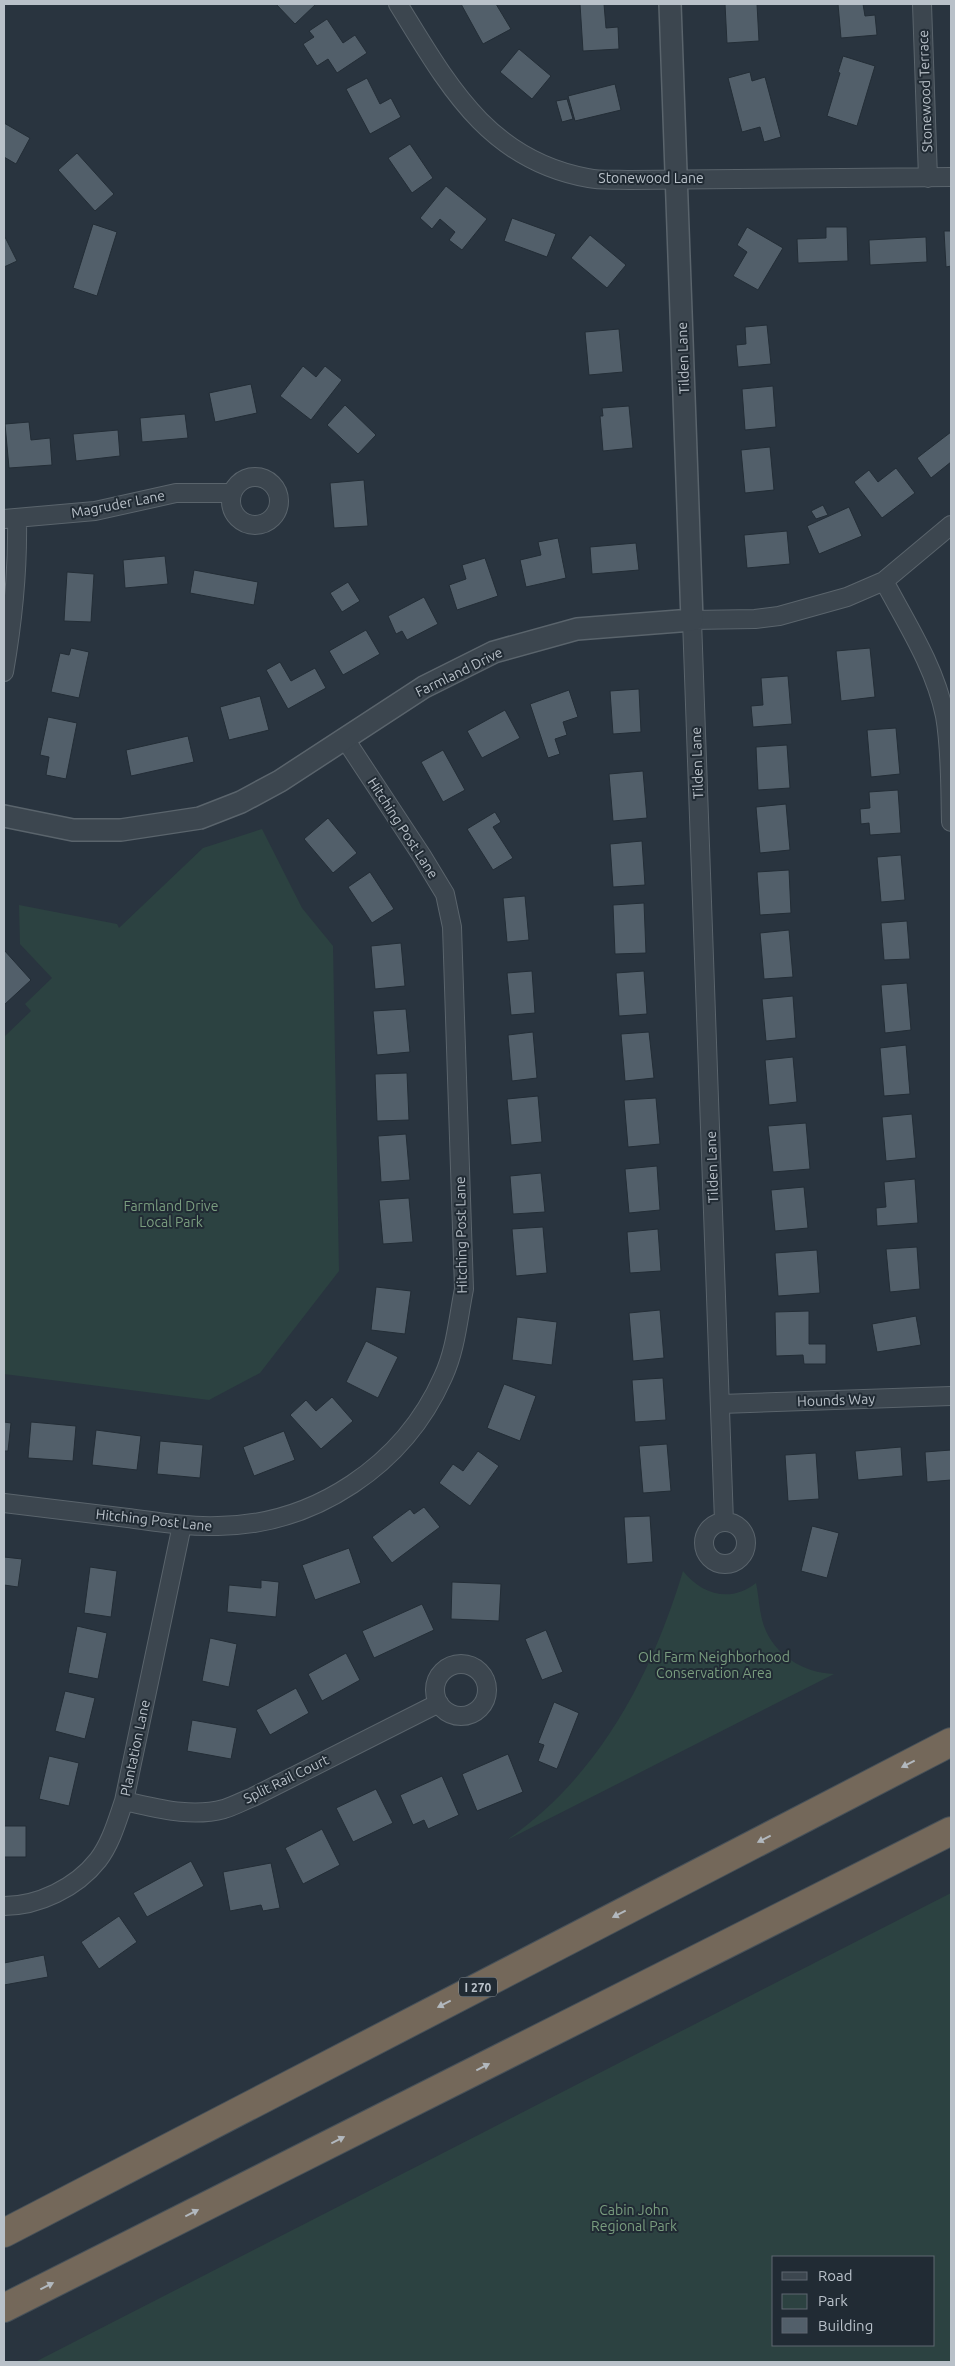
<svg xmlns="http://www.w3.org/2000/svg" width="955" height="2366" viewBox="0 0 955 2366" font-family="Ubuntu,sans-serif">
<style>
.green{fill:#2c4241;fill-rule:evenodd}
.building{fill:#525f6a;stroke:#232d36}
.lines{fill:none;stroke-linecap:round;stroke-linejoin:round}
.minor-casing{stroke:#5a646c;stroke-width:20}
.tertiary-casing{stroke:#5a646c;stroke-width:24}
.motorway-casing{stroke:#475159;stroke-width:30}
.minor{stroke:#3c464f;stroke-width:18}
.tertiary{stroke:#3c464f;stroke-width:21}
.motorway{stroke:#74685a;stroke-width:28}
.oneway{fill:#b2b8be}
.labels{text-anchor:middle;dominant-baseline:central;stroke-width:4;stroke-linejoin:round;paint-order:stroke}
.shield{fill:#212b34;stroke:#8b949c;stroke-width:1}
.shield-label{font-size:12px;font-weight:bold;fill:#b9c1c9}
.street-label{font-size:14px;fill:#b9c1c9;stroke:#212b34}
.park-label{font-size:14px;fill:#7a9d7f;stroke:#212b34}
</style>
<rect width="100%" height="100%" fill="#29343f"/>
<path class="green" d="M262,829L302,908L333,946L339,1271L260,1373L209,1400L4,1374V1037L31,1011L25,1004L52,978L20,944L19,905L117,924L119,928L203,848Z
M683,1571C702,1595 731,1603 756,1583C759,1597 759,1612 764,1626C774,1655 804,1673 834,1674L507,1840C599,1776 651,1677 683,1571Z
M951,1893V2362H35ZM934,2257V2345H774V2257Z"/>
<path class="building" d="M276,4H316L295,24Z
M461,4H496L511,29L483,44Z
M580,4H604L606,28L618,27L619,49L583,51Z
M725,4H757L759,41L727,43Z
M838,4H863L865,16L875,15L877,35L841,38Z
M327,19L343,43L355,35L367,53L337,73L328,59L317,66L303,44L314,37L309,31Z
M519,49L551,76L532,99L500,72Z
M843,56L875,66L857,126L827,116L840,73L838,72Z
M750,72L752,81L765,77L781,137L764,142L760,127L742,132L728,78Z
M367,78L380,104L391,98L401,117L370,134L346,89Z
M615,84L621,110L575,121L568,96Z
M567,99L573,119L562,122L556,101Z
M4,123L30,138L16,164L4,157Z
M410,144L433,178L412,193L388,158Z
M77,153L114,194L95,211L58,170Z
M446,186L487,219L462,250L449,240L455,232L440,219L432,229L420,218Z
M512,218L556,234L547,257L504,241Z
M93,224L117,232L97,296L73,288Z
M747,227L783,248L758,290L733,276L747,252L737,245Z
M826,227H847L848,261L798,263L797,239L826,238Z
M944,231H951V266L946,267Z
M590,235L626,265L607,288L571,258Z
M5,237L17,261L4,267V238Z
M926,237L927,262L870,265L869,240Z
M767,325L771,364L738,367L736,345L746,344L745,327Z
M619,329L623,372L589,375L585,332Z
M303,366L316,377L325,366L342,380L311,420L280,396Z
M251,384L257,413L215,422L209,393Z
M773,386L776,427L745,430L742,389Z
M345,405L376,435L358,454L327,425Z
M629,406L633,448L603,451L600,416H603L602,408Z
M185,414L188,438L142,442L140,418Z
M29,422L31,440L50,438L52,465L9,468L5,424Z
M118,430L120,456L76,461L73,434Z
M951,432V462L931,478L917,458Z
M770,447L774,490L745,493L741,450Z
M896,468L915,493L882,518L854,482L869,470L878,482Z
M364,480L368,526L334,528L330,483Z
M823,505L828,515L816,519L811,511Z
M849,507L862,536L819,554L807,526Z
M787,531L790,564L747,568L744,535Z
M558,538L566,578L526,587L520,560L541,555L538,542Z
M636,543L639,570L592,574L590,547Z
M165,556L168,584L125,588L123,560Z
M485,558L498,596L457,610L449,585L466,579L462,565Z
M194,570L258,582L254,605L190,593Z
M67,572L94,574L91,622L64,621Z
M348,582L360,601L342,612L330,593Z
M424,597L438,624L407,640L402,631L396,634L388,616Z
M366,630L380,654L343,675L329,651Z
M71,648L89,652L79,698L51,692L60,653L69,655Z
M870,648L875,697L841,701L836,651Z
M280,662L291,681L315,668L326,688L288,709L266,670Z
M788,676L792,724L753,727L751,706L763,705L761,678Z
M639,689L641,732L613,734L610,691Z
M569,690L578,717L563,722L567,735L555,739L560,754L548,758L530,704Z
M260,696L269,730L229,740L220,707Z
M505,710L520,738L482,758L467,731Z
M48,717L77,723L66,779L46,775L49,757L40,755Z
M896,728L900,774L871,777L867,730Z
M188,736L194,762L131,776L126,750Z
M787,745L790,788L758,790L756,747Z
M443,750L465,790L443,802L421,762Z
M643,771L647,818L613,821L609,774Z
M898,790L901,833L870,835L869,823L861,824L860,809L870,808L869,792Z
M786,804L790,850L760,853L756,807Z
M495,812L501,822L493,827L513,858L493,870L467,829Z
M328,818L357,853L333,873L304,839Z
M642,841L645,885L613,887L610,844Z
M901,855L905,900L881,902L877,857Z
M789,870L791,913L760,915L757,872Z
M370,872L394,909L372,923L348,887Z
M525,896L529,940L507,942L503,898Z
M644,903L646,953L615,954L613,905Z
M907,921L910,959L884,960L881,923Z
M789,930L793,977L764,979L760,933Z
M401,943L405,986L375,989L371,946Z
M4,950L31,980L4,1005Z
M532,971L535,1013L511,1015L507,973Z
M644,971L647,1014L619,1016L616,973Z
M907,983L911,1030L885,1033L881,985Z
M793,996L796,1038L766,1041L762,999Z
M406,1009L410,1052L377,1055L373,1011Z
M533,1032L537,1078L512,1081L508,1035Z
M649,1032L654,1078L625,1081L621,1034Z
M906,1045L910,1094L884,1096L880,1048Z
M793,1057L797,1102L769,1105L765,1060Z
M407,1073L409,1120L377,1121L375,1074Z
M538,1096L542,1142L511,1145L507,1099Z
M656,1098L660,1144L628,1147L624,1100Z
M912,1114L916,1158L886,1161L882,1117Z
M806,1123L810,1169L773,1172L768,1126Z
M406,1134L410,1180L381,1182L378,1136Z
M657,1166L660,1210L629,1213L625,1169Z
M541,1173L545,1212L513,1214L510,1176Z
M915,1179L918,1223L877,1226L876,1208L886,1207L884,1182Z
M804,1187L808,1228L775,1231L771,1190Z
M409,1198L413,1242L383,1244L379,1200Z
M543,1227L547,1273L516,1276L512,1229Z
M658,1229L661,1271L630,1273L627,1232Z
M917,1247L920,1289L890,1292L886,1249Z
M817,1250L820,1293L778,1296L775,1253Z
M376,1287L411,1291L405,1334L371,1330Z
M660,1310L664,1358L633,1361L629,1313Z
M809,1311V1344H826V1364H804L803,1355L776,1356L775,1312Z
M916,1316L921,1345L877,1352L872,1324Z
M517,1317L557,1322L552,1365L512,1360Z
M366,1341L398,1357L378,1398L346,1382Z
M663,1378L666,1420L635,1422L632,1380Z
M504,1384L536,1396L520,1441L487,1428Z
M332,1397L353,1421L321,1449L290,1415L306,1400L316,1411Z
M4,1422L11,1423L8,1451H4Z
M31,1422L76,1426L73,1461L28,1458Z
M96,1430L141,1436L137,1470L92,1465Z
M284,1431L295,1460L254,1476L243,1447Z
M160,1441L203,1445L200,1478L157,1474Z
M667,1444L671,1491L643,1493L639,1446Z
M901,1447L903,1476L858,1480L855,1451Z
M951,1450V1480L927,1482L925,1452Z
M478,1451L499,1466L470,1506L439,1483L453,1464L463,1471Z
M816,1453L819,1499L788,1501L785,1455Z
M424,1507L440,1527L392,1563L372,1537L410,1509L414,1514Z
M650,1516L653,1562L627,1564L624,1517Z
M812,1526L839,1533L827,1578L801,1571Z
M349,1548L361,1583L315,1600L302,1565Z
M4,1557L22,1559L18,1587L4,1585Z
M90,1567L117,1571L111,1617L84,1613Z
M261,1580L279,1582L276,1617L227,1612L229,1585L261,1588Z
M452,1582L501,1584L499,1621L451,1619Z
M422,1604L434,1630L374,1658L362,1631Z
M77,1626L107,1633L98,1679L68,1673Z
M546,1630L563,1672L542,1680L525,1639Z
M210,1638L237,1644L229,1687L202,1681Z
M346,1653L360,1680L322,1701L308,1674Z
M296,1688L309,1713L270,1735L256,1710Z
M65,1691L95,1698L85,1739L55,1731Z
M554,1702L579,1713L557,1769L538,1761L544,1745L538,1743Z
M192,1720L237,1728L231,1759L187,1751Z
M508,1754L523,1792L477,1811L462,1774Z
M49,1756L79,1763L69,1806L39,1799Z
M442,1776L459,1815L428,1829L424,1820L413,1825L400,1795Z
M376,1789L393,1823L353,1842L336,1808Z
M4,1826H26V1857H4Z
M322,1829L340,1865L303,1884L285,1848Z
M191,1861L204,1886L147,1917L133,1893Z
M271,1863L280,1908L263,1911L261,1905L230,1911L223,1872Z
M119,1916L137,1942L99,1969L81,1942Z
M44,1955L48,1977L4,1985V1963Z"/>
<g class="lines">
<defs>
<path id="minor" d="M398,4C447,83 487,160 588,178C602,181 617,179 630,180L951,177
M922,4L928,178
M231 501a24 24 0 1 1 48 0a24 24 0 1 1-48 0Z
M4,519L95,511L176,493H232
M884,581C907,624 935,667 945,716C951,750 950,787 951,822
M4,672C13,620 18,571 17,519
M721,1404L951,1396
M4,1503C45,1508 87,1513 128,1518C158,1522 188,1527 218,1526C315,1525 404,1465 443,1377C456,1349 458,1319 464,1289L452,927L445,894L422,856L345,739
M704 1543a21 21 0 1 1 42 0a21 21 0 1 1-42 0Z
M724,1522L692,620L755,619L779,616L847,597L884,581L951,525
M435 1690a26 26 0 1 1 52 0a26 26 0 1 1-52 0Z
M124,1801C157,1808 190,1818 224,1809C234,1806 243,1801 253,1797L439,1703
M4,1906C38,1906 76,1888 98,1860C111,1843 117,1821 124,1801L182,1525"/>
<path id="tertiary" d="M4,816L73,830H121L200,818L241,802L280,781L424,687L494,652L577,629L692,620L670,4"/>
<path id="motorway" d="M4,2233L951,1742
M4,2308L951,1831"/>
</defs>
<use href="#minor" class="minor-casing"/>
<use href="#tertiary" class="tertiary-casing"/>
<use href="#motorway" class="motorway-casing"/>
<use href="#minor" class="minor"/>
<use href="#tertiary" class="tertiary"/>
<use href="#motorway" class="motorway"/>
</g>
<defs><path id="oneway-solid" d="M-6-.8H1V-3.2L6.5 0L1 3.2V.8H-6Z" transform="scale(1.25)"/></defs>
<g class="oneway">
<use href="#oneway-solid" transform="translate(908 1764) rotate(153)"/>
<use href="#oneway-solid" transform="translate(764 1839) rotate(153)"/>
<use href="#oneway-solid" transform="translate(619 1914) rotate(153)"/>
<use href="#oneway-solid" transform="translate(444 2004) rotate(153)"/>
<use href="#oneway-solid" transform="translate(483 2067) rotate(-27)"/>
<use href="#oneway-solid" transform="translate(338 2140) rotate(-27)"/>
<use href="#oneway-solid" transform="translate(192 2213) rotate(-27)"/>
<use href="#oneway-solid" transform="translate(47 2286) rotate(-27)"/>
</g>
<g class="labels">
<rect class="shield" x="459" y="1977.5" width="38" height="19" rx="4"/>
<g class="shield-label">
<text x="478" y="1987">I 270</text>
</g>
<g class="street-label">
<text transform="translate(925 91) rotate(-92)">Stonewood Terrace</text>
<text x="651" y="178">Stonewood Lane</text>
<text transform="translate(683 358) rotate(-92)">Tilden Lane</text>
<text transform="translate(118 504) rotate(-11)">Magruder Lane</text>
<text transform="translate(459 672) rotate(-26)">Farmland Drive</text>
<text transform="translate(697 763) rotate(-92)">Tilden Lane</text>
<text transform="translate(403 828) rotate(57)">Hitching Post Lane</text>
<text transform="translate(712 1167) rotate(-92)">Tilden Lane</text>
<text transform="translate(461 1235) rotate(-91)">Hitching Post Lane</text>
<text transform="translate(836 1400) rotate(-2)">Hounds Way</text>
<text transform="translate(154 1520) rotate(6)">Hitching Post Lane</text>
<text transform="translate(135 1748) rotate(-78)">Plantation Lane</text>
<text transform="translate(286 1779) rotate(-26)">Split Rail Court</text>
</g>
<g class="park-label">
<text x="171" y="1206">Farmland Drive<tspan x="171" dy="16">Local Park</tspan></text>
<text x="714" y="1657">Old Farm Neighborhood<tspan x="714" dy="16">Conservation Area</tspan></text>
<text x="634" y="2210">Cabin John<tspan x="634" dy="16">Regional Park</tspan></text>
</g>
</g>
<rect width="955" height="2366" fill="none" stroke="#b9c1c9" stroke-width="10"/>
<rect x="772" y="2256" width="162" height="90" fill="#212b34" stroke="#5e6770"/>
<rect x="782" y="2272" width="25" height="8" fill="#3c464f" stroke="#5e6770"/>
<text x="818" y="2281" font-size="15" fill="#b9c1c9">Road</text>
<rect x="782" y="2294" width="25" height="15" fill="#2c4241" stroke="#5e6770"/>
<text x="818" y="2306" font-size="15" fill="#b9c1c9">Park</text>
<rect x="782" y="2318" width="25" height="15" fill="#525f6a" stroke="#5e6770"/>
<text x="818" y="2331" font-size="15" fill="#b9c1c9">Building</text>
</svg>
